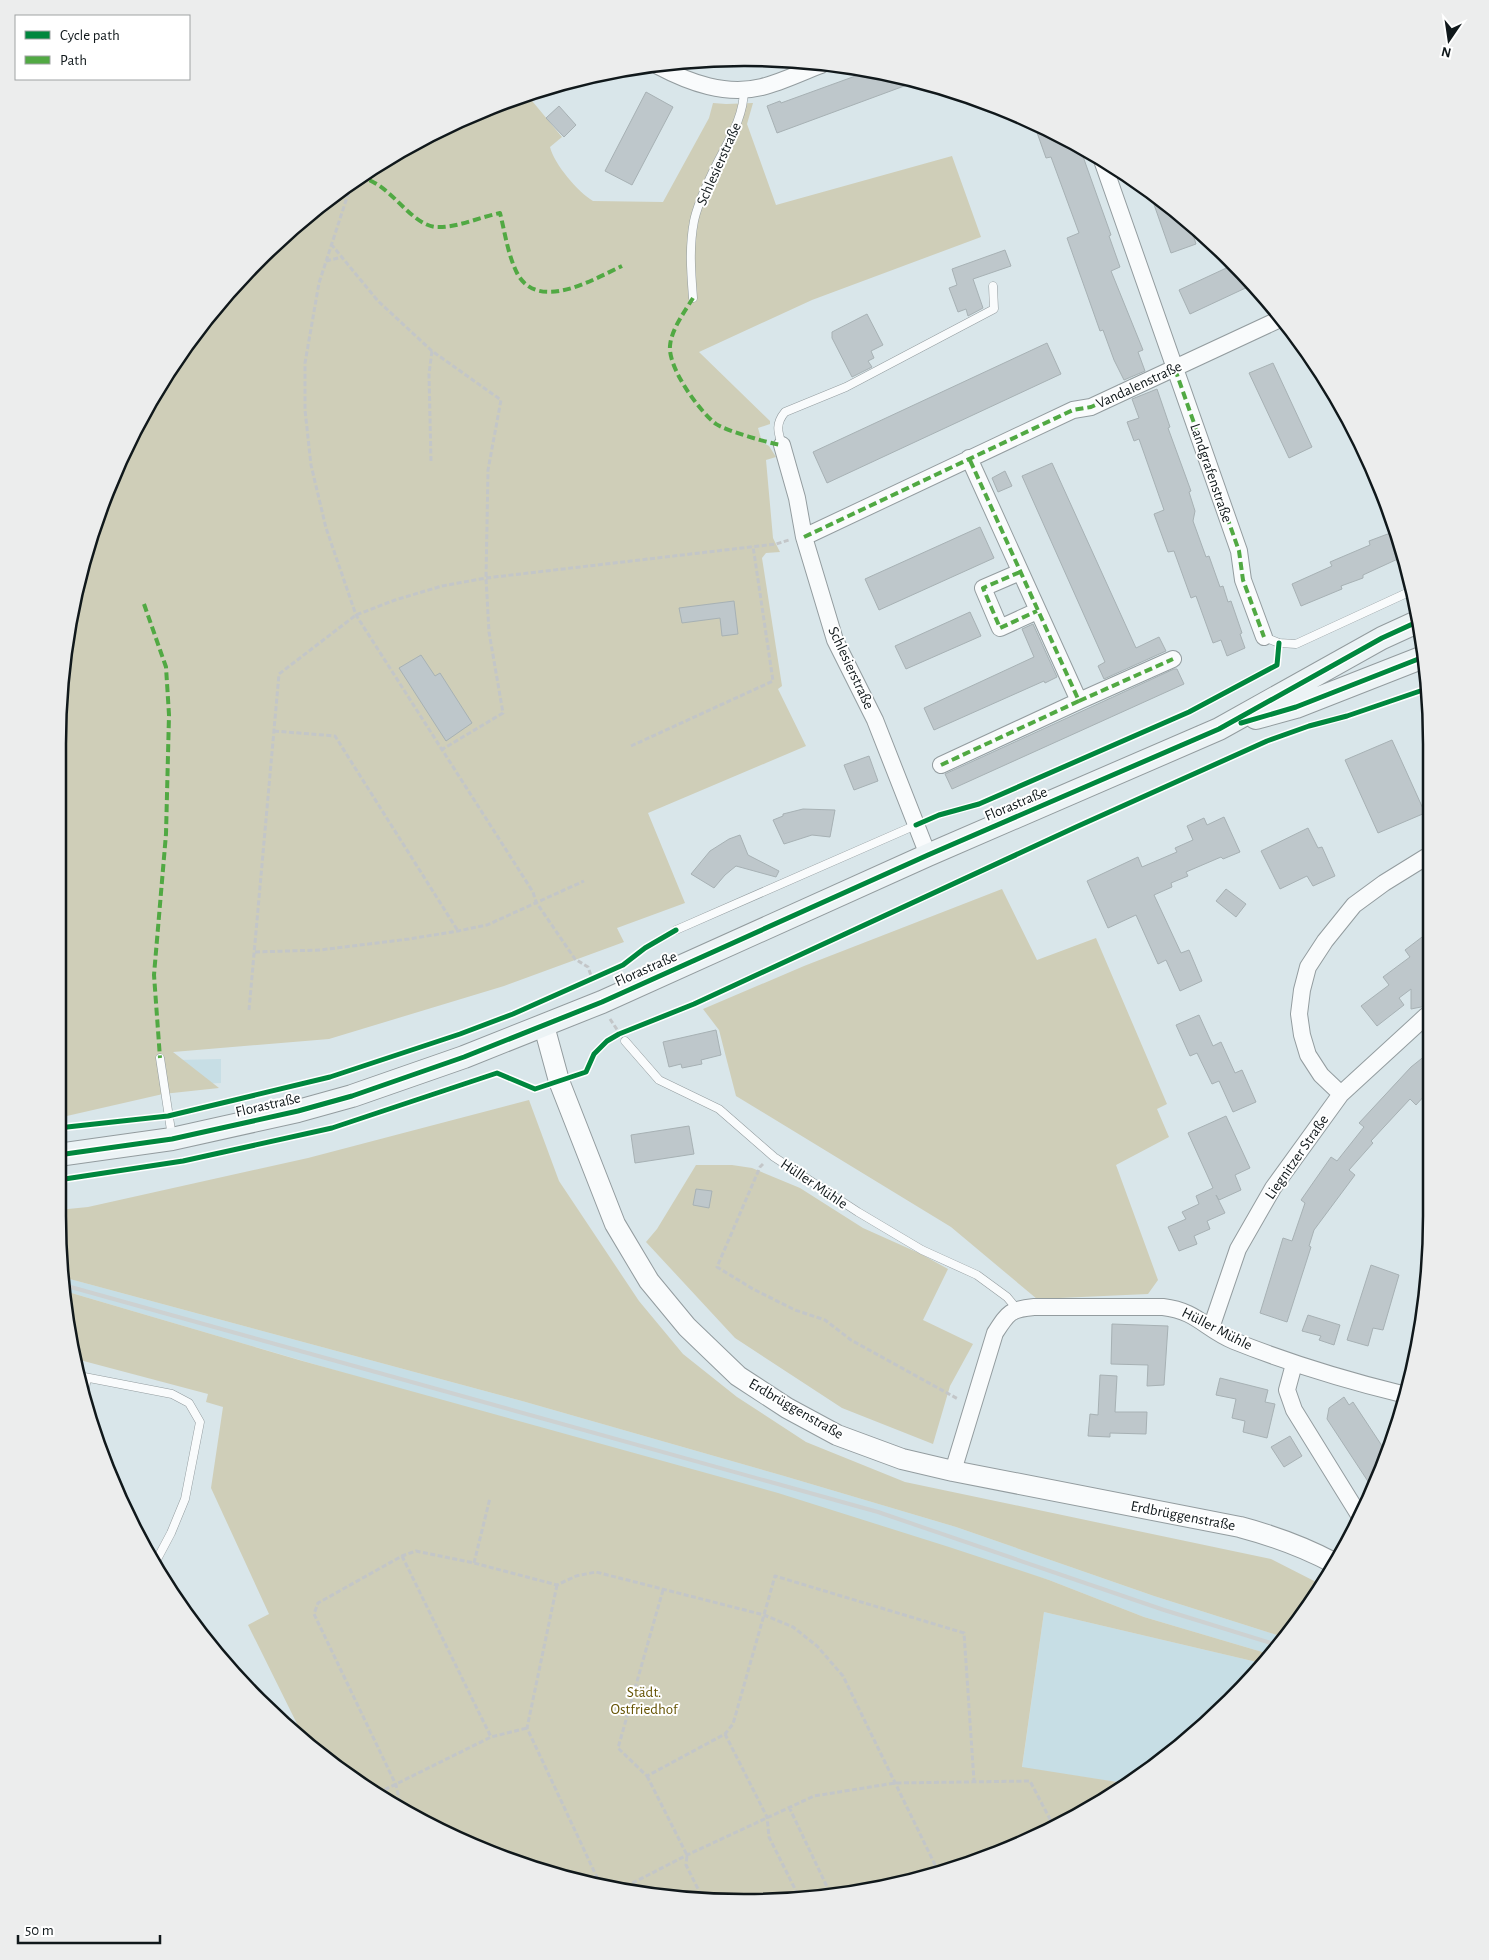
<svg xmlns="http://www.w3.org/2000/svg" width="1489" height="1960" viewBox="0 0 1489 1960" font-family="'Alegreya Sans',sans-serif">
<style>
.built{fill:#c7dee5}
.green{fill:#cfceb8}
.building{fill:#bec7cb;stroke:#a7b1b4}
.lines{fill:none;stroke-linecap:round;stroke-linejoin:round}
.service-casing{stroke:#939c9f;stroke-width:9}
.minor-casing{stroke:#939c9f;stroke-width:18}
.tertiary-casing{stroke:#939c9f;stroke-width:22}
.secondary-casing{stroke:#939c9f;stroke-width:24}
.path{stroke:#c3c6c8;stroke-width:3;stroke-dasharray:5 2.5;stroke-linecap:butt}
.service{stroke:#f9fbfc;stroke-width:8}
.minor{stroke:#f9fbfc;stroke-width:16}
.tertiary{stroke:#f9fbfc;stroke-width:20}
.secondary{stroke:#ecf3f5;stroke-width:22}
.rail{stroke:#cdd1d1;stroke-width:4}
.quiet{stroke:#51a943;stroke-width:4;stroke-dasharray:8 4;stroke-linecap:butt}
.cycleway-casing{stroke:#fff;stroke-width:8}
.cycleway{stroke:#00873e;stroke-width:5}
.labels{text-anchor:middle;dominant-baseline:central;stroke-width:4;stroke-linejoin:round;paint-order:stroke}
.street-label{font-size:15px;fill:#10181b;stroke:#fff}
.park-label{font-size:15px;fill:#655303;stroke:#fff}
.rim{fill:none;stroke:#10181b;stroke-width:2.5}
</style>
<rect width="100%" height="100%" fill="#d9e6ea"/>
<path class="built" d="M221,1059V1083L179,1085L177,1060Z
M66,1278L522,1401L784,1476L956,1527L1154,1596L1283,1637L1269,1654L1144,1617L1049,1580L68,1292Z
M1044,1612L1261,1663L1230,1701L1130,1784L1022,1768Z"/>
<path class="green" d="M528,96L562,137L550,147C554,164 578,192 593,201L663,202L709,118L713,103L726,104L753,103L747,124L776,205L952,156L981,237L812,300L699,352L770,421V424L758,428L762,442L769,446L776,457L766,460L773,538L780,552L766,553L762,558L782,686L778,689L806,746L648,813L685,903L617,928L624,942L504,986L329,1039L173,1052L219,1088L163,1094L58,1118L59,700L81,566L128,441L199,327L259,259L363,173L481,110Z
M1002,889L1037,960L1096,938L1167,1104L1157,1109L1169,1137L1116,1165L1158,1280L1148,1294L1037,1299L951,1227L736,1096L719,1030L703,1009L804,966Z
M529,1100L559,1181L639,1301L683,1354L737,1397L806,1442L905,1482L1271,1559L1322,1585L1316,1597L1283,1637L1154,1596L956,1527L784,1476L522,1401L66,1278L58,1210L88,1207L308,1158Z
M696,1165H732L752,1168L800,1188L863,1228L921,1254L948,1269L923,1320L973,1344L950,1386L933,1444L842,1408L735,1338L646,1242L657,1229Z
M68,1292L299,1360L778,1493L949,1547L1049,1580L1144,1617L1269,1654L1261,1663L1044,1612L1022,1767L1130,1784L1126,1787L966,1866L790,1901L610,1889L440,1832L327,1761L307,1744L248,1625L269,1614L211,1488L223,1407L206,1402L208,1394L76,1359Z"/>
<path class="building" d="M872,70L915,82L777,133L767,106L780,101L781,103Z
M646,92L673,107L632,185L605,171Z
M559,106L576,125L564,137L546,118Z
M1034,124L1080,148L1111,235L1109,236L1120,267L1111,271L1143,350L1138,352L1145,371L1124,380L1114,360L1103,330L1100,331L1088,297L1067,238L1079,233L1051,157L1046,158Z
M1150,193L1190,225L1196,244L1171,253Z
M1005,250L1011,266L973,279L983,308L968,316L966,309L958,312L949,288L957,285L952,269Z
M1235,264L1252,285L1190,314L1179,290Z
M867,314L883,345L871,351L874,358L868,361L872,367L852,377L832,338V332Z
M1047,343L1061,374L827,483L813,452Z
M1273,363L1312,447L1289,458L1249,373Z
M1157,389L1170,427L1168,428L1191,491L1189,492L1195,511L1193,521L1206,557L1209,556L1220,587L1223,586L1228,602L1231,601L1242,633L1240,634L1245,648L1227,656L1221,640L1213,643L1196,596L1191,598L1174,551L1168,552L1154,514L1164,510L1139,439L1134,441L1127,422L1139,418L1132,399Z
M1052,463L1136,648L1159,637L1166,651L1104,679L1098,666L1105,662L1022,476Z
M1005,471L1012,486L998,492L992,478Z
M980,527L994,558L879,610L865,579Z
M1393,532L1400,558L1363,575V578L1341,586L1342,589L1301,606L1292,584L1332,566L1330,562L1370,545L1369,541Z
M734,601L738,634L722,636L720,618L682,623L679,608Z
M970,612L981,636L906,669L895,646Z
M1033,624L1057,677L1045,683L1044,681L934,730L924,708L1034,657L1022,629Z
M421,655L435,676L440,673L472,723L446,741L399,668Z
M1174,669H1177L1184,684L952,789L945,774Z
M1392,740L1425,813L1378,833L1345,760Z
M869,756L878,781L854,790L844,765Z
M803,809L835,810L830,837L812,835L784,844L773,820L783,816V814Z
M1224,817L1240,852L1223,859L1221,857L1186,872L1188,876L1171,883L1172,887L1154,895L1181,953L1189,950L1202,981L1180,991L1166,960L1158,964L1136,915L1108,928L1087,881L1138,857L1142,867L1177,852L1175,848L1193,840L1187,826L1204,818L1207,825Z
M1308,828L1318,848L1322,847L1335,876L1313,886L1307,876L1280,889L1261,851Z
M740,835L748,855L779,871L776,877L736,866L725,875L714,888L691,874L710,851L729,839Z
M1226,889L1246,904L1236,917L1216,901Z
M1426,934V1006L1411,1009V989L1399,998L1404,1005L1377,1026L1361,1006L1389,985L1383,977L1410,957L1405,950Z
M1199,1015L1213,1046L1221,1042L1235,1073L1242,1070L1256,1102L1233,1112L1219,1081L1212,1084L1197,1053L1190,1056L1176,1025Z
M716,1030L721,1055L701,1060L702,1064L682,1068L681,1064L669,1067L663,1042Z
M1426,1055V1094L1416,1105L1410,1099L1371,1141L1373,1143L1349,1170L1355,1175L1314,1230L1309,1246L1311,1247L1287,1322L1260,1313L1283,1238L1292,1241L1305,1203L1301,1200L1331,1157L1337,1161L1364,1127L1359,1123L1411,1067Z
M1226,1116L1250,1168L1235,1175L1241,1190L1219,1200L1216,1195L1225,1213L1207,1221L1210,1229L1194,1236L1197,1244L1179,1251L1168,1227L1186,1219L1182,1212L1199,1204L1196,1196L1213,1188L1188,1133Z
M689,1126L694,1154L635,1163L631,1135Z
M696,1189L712,1191L709,1208L693,1205Z
M1371,1265L1399,1275L1383,1330L1373,1328L1368,1346L1347,1340Z
M1308,1315L1340,1325L1334,1345L1319,1340L1321,1336L1302,1331Z
M1112,1324L1168,1326L1164,1385L1147,1386L1148,1365L1111,1364Z
M1100,1375L1117,1376L1115,1412H1147L1146,1434L1110,1433V1437L1088,1436L1090,1414L1098,1415Z
M1220,1378L1268,1390L1265,1402L1275,1404L1267,1438L1243,1432L1245,1421L1232,1418L1236,1399L1216,1395Z
M1344,1397L1349,1405L1353,1402L1386,1452L1379,1478L1373,1489L1327,1419L1329,1408Z
M1290,1436L1302,1456L1284,1467L1271,1447Z"/>
<g class="lines">
<defs>
<path id="service" d="M693,298C691,272 689,247 694,221C697,207 704,191 710,178C723,148 744,122 744,89
M782,445C778,432 775,424 785,412L846,387L994,309L993,286
M1264,637L1279,643L1296,644L1409,592
M676,930L916,825
M625,1041L659,1080L719,1109L774,1157L858,1212L922,1250L977,1275L1007,1297L1017,1309
M160,1058L172,1137
M79,1376L172,1394L189,1403L200,1422L185,1499L171,1533L154,1565
M83,1398L87,1378"/>
<path id="minor" d="M658,66C690,83 726,96 762,87C782,82 802,72 821,65
M1102,160L1239,551L1243,580L1264,637
M782,445L797,498L804,537L835,640L875,720L928,855
M804,537L1073,410L1091,407L1280,319
M1020,572L983,588L1000,628L1037,611
M1079,701L1173,659
M941,765L1079,701L969,458
M1341,1094L1321,1075L1308,1055L1302,1035L1299,1014L1302,990L1308,967L1325,941L1354,905L1384,883L1426,857
M1211,1328L1238,1249L1273,1188L1341,1094L1426,1016
M1294,1364L1287,1390L1294,1410L1359,1515
M953,1471L995,1333C1008,1313 1010,1309 1034,1307H1163C1197,1311 1205,1329 1234,1341C1289,1363 1345,1380 1402,1394"/>
<path id="tertiary" d="M544,1026L559,1081L615,1224L649,1281L687,1327L738,1376L787,1408L837,1435L902,1459L953,1471L1240,1527C1274,1536 1302,1546 1334,1563"/>
<path id="secondary" d="M1256,718L1296,707L1426,656
M58,1155L172,1139L298,1111L352,1096L464,1057L602,1002L928,855L1219,729L1382,638L1417,622"/>
</defs>
<use href="#service" class="service-casing"/>
<use href="#minor" class="minor-casing"/>
<use href="#tertiary" class="tertiary-casing"/>
<use href="#secondary" class="secondary-casing"/>
<path class="path" d="M351,185L319,283L305,363V410L311,465L326,528L356,615L533,892L536,902L575,959L588,967L594,984
M331,244L378,301L432,351L501,400L488,470L486,578L489,632L503,713L441,750
M326,261L342,257
M431,461L429,374L432,351
M274,731L335,736L458,931
M631,746L773,681L753,546
M255,952L320,950L409,939L458,931L487,925L584,881
M249,1010L279,674L356,615L395,600L442,586L486,578L776,544L789,540
M610,1019L618,1031
M763,1164L760,1167L717,1267L753,1289L795,1310L825,1320L851,1340L958,1399
M402,1556L491,1737
M474,1563L490,1498
M557,1585L527,1728L601,1886
M663,1590L618,1748L647,1776L725,1734L733,1724L775,1576L964,1633L974,1781
M725,1734L767,1817L769,1837L800,1899
M647,1776L687,1855L686,1865L701,1895
M378,1793L491,1737L527,1728
M789,1807L830,1893
M404,1809L399,1799L396,1785L314,1614L318,1603L402,1556L416,1551L474,1563L557,1585L576,1576L596,1572L764,1615L793,1627L817,1646L843,1676L938,1871
M619,1890L687,1855L814,1796L895,1783L1030,1781L1052,1823"/>
<use href="#service" class="service"/>
<use href="#minor" class="minor"/>
<use href="#tertiary" class="tertiary"/>
<use href="#secondary" class="secondary"/>
<path class="rail" d="M67,1286L878,1512L1164,1610L1277,1645"/>
<path class="quiet" d="M358,177C390,181 408,224 436,227C457,228 480,217 500,213C505,233 508,255 517,273C538,313 594,279 622,266
M693,298C685,311 671,330 670,346C668,368 699,411 716,424C724,430 771,444 782,445
M804,537L1073,410L1091,407L1175,369L1239,551L1243,580L1264,637
M1020,572L983,588L1000,628L1037,611
M144,604L166,667L169,715L166,834L154,975L160,1058
M1079,701L1173,659
M941,765L1079,701L969,458"/>
<defs>
<path id="cycleway" d="M1241,723L1296,707L1426,656
M916,825L939,815L979,804L1189,712L1277,665L1279,643
M58,1128L168,1116L330,1077L460,1034L513,1014L623,965L645,948L676,930
M58,1155L172,1139L298,1111L352,1096L464,1057L602,1002L928,855L1219,729L1382,638L1417,622
M58,1180L183,1161L332,1128L497,1073L535,1089L586,1072L594,1054L607,1041L619,1034L694,1004L1076,827L1267,741L1309,726L1347,716L1426,689"/>
</defs>
<use href="#cycleway" class="cycleway-casing"/>
<use href="#cycleway" class="cycleway"/>
</g>
<g class="labels">
<g class="street-label">
<text transform="translate(719 164) rotate(-66)">Schlesierstraße</text>
<text transform="translate(1139 385) rotate(-25)">Vandalenstraße</text>
<text transform="translate(1211 473) rotate(71)">Landgrafenstraße</text>
<text transform="translate(851 668) rotate(65)">Schlesierstraße</text>
<text transform="translate(1016 804) rotate(-23)">Florastraße</text>
<text transform="translate(646 969) rotate(-24)">Florastraße</text>
<text transform="translate(268 1105) rotate(-13)">Florastraße</text>
<text transform="translate(1297 1157) rotate(-55)">Liegnitzer Straße</text>
<text transform="translate(814 1184) rotate(34)">Hüller Mühle</text>
<text transform="translate(1217 1329) rotate(27)">Hüller Mühle</text>
<text transform="translate(796 1409) rotate(30)">Erdbrüggenstraße</text>
<text transform="translate(1183 1516) rotate(11)">Erdbrüggenstraße</text>
</g>
<g class="park-label">
<text x="644" y="1692">Städt.<tspan x="644" dy="17">Ostfriedhof</tspan></text>
</g>
</g>
<path d="M0 0H1489V1960H0ZM744 66H745A678 678 0 0 1 1423 744V1216A678 678 0 0 1 745 1894H744A678 678 0 0 1 66 1216V744A678 678 0 0 1 744 66Z" fill="#eceded" fill-rule="evenodd"/>
<path class="rim" d="M744 66H745A678 678 0 0 1 1423 744V1216A678 678 0 0 1 745 1894H744A678 678 0 0 1 66 1216V744A678 678 0 0 1 744 66Z"/>
<rect x="15" y="15" width="175" height="65" fill="#ffffff" stroke="#9fa3a4"/>
<rect x="25" y="31" width="25" height="8" fill="#00873e" stroke="#9fa3a4"/>
<text x="60" y="40" font-size="15" fill="#10181b">Cycle path</text>
<rect x="25" y="56" width="25" height="8" fill="#51a943" stroke="#9fa3a4"/>
<text x="60" y="65" font-size="15" fill="#10181b">Path</text>
<g transform="translate(1449 40) rotate(193)" stroke="#ffffff" stroke-width="4" paint-order="stroke">
<path d="M0-4L9 19L0 12L-9 19Z" fill="#10181b"/>
<text y="-8" font-size="14" font-weight="bold" text-anchor="middle" fill="#10181b">N</text>
</g>
<path d="M18 1935v8h142v-8" fill="none" stroke="#10181b" stroke-width="2.5"/>
<text x="25" y="1935" font-size="15" fill="#10181b" stroke="#ffffff" stroke-width="4" paint-order="stroke">50 m</text>
</svg>
